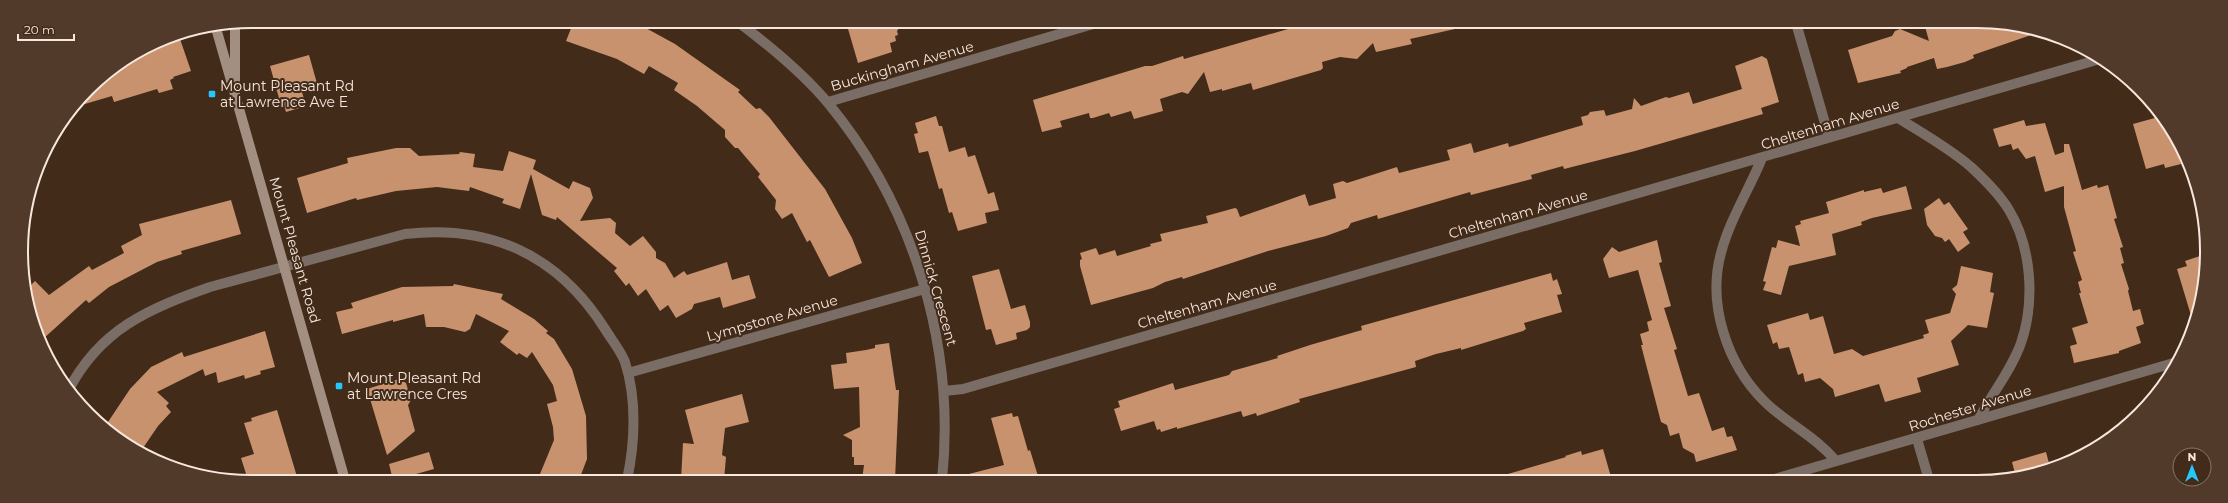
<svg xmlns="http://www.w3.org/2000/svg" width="2228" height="503" viewBox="0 0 2228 503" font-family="Montserrat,sans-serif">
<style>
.building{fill:#c8926e}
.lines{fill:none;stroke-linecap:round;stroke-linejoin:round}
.street{stroke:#7a6d65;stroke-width:10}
.secondary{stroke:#a38f82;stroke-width:10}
.poi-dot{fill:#23c9fe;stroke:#432b1a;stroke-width:1.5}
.labels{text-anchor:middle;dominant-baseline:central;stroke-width:4;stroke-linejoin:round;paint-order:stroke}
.street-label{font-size:14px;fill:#f7e7dd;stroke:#432b1a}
.poi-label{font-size:14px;fill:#f7e7dd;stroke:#432b1a;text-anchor:start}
.rim{fill:none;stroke:#f7e7dd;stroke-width:2}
</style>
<rect width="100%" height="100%" fill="#432b1a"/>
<path class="building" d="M574,21H633L675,44L740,90L738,92L756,109L760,108L769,117L825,189L852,238L862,263L829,277L810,240L807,242L792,213L782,219L775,209L776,200L758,177L760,174L738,148H735L725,137V130L697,106L674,90L678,83L649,66L644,74L617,59L566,41Z
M846,22H903L897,31L898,35L895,36L896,41L890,43L892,52L858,63Z
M1304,22H1455V29L1410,39L1412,44L1376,52L1373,43L1357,59L1340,57L1322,62L1323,68L1321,70L1253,90L1251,83L1222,91V89L1210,92L1204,72L1188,94L1182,92L1160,99L1163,111L1134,119L1131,111L1111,117L1109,113L1093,118H1090L1089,113L1060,121L1062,127L1042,132L1033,100L1145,66H1152L1183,56L1184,59L1288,29V27Z
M1924,23H2007L2037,33L1973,55L1974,58L1965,62L1947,67L1937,69L1934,58L1907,67V68L1900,71L1901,73L1858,83L1848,50L1892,36L1895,31L1900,29L1929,41Z
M179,36L191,71L173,77L174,78L170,80L173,89L159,93L157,89L114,102L112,96L78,106L100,78L156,43Z
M309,55L318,87L302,92L306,106L286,112L282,98H279L270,66Z
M1762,56L1767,59L1779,102L1761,108L1763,114L1635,151L1564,169L1563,166L1531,175L1532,179L1471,195L1470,192L1378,219L1377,215L1351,223L1348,228L1326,236L1268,251L1183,279L1182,277L1165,282L1153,288L1091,305L1080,266V260L1082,259L1080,253L1096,248L1099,255L1115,250L1117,256L1151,246L1150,244L1162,241L1160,234L1208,223L1206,216L1235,208L1237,209L1240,217L1305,194L1309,206L1336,198L1333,184L1343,181L1347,183L1397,167L1399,173L1450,160L1447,150L1471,143L1474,153L1508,143L1509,147L1583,125L1581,117L1588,115L1590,112L1604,110L1606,116L1632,109L1634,98L1641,106L1666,97L1669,98L1689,92L1693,104L1742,89L1735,66Z
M936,116L939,126H942L949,152L965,147L968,157L975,155L988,194L994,192L999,210L985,213L987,223L958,231L952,212L949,213L942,188L939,189L928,151L919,153L914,134L918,133L915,123Z
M2162,116L2182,157L2179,158L2181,164L2165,168L2164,164L2146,169L2133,124Z
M2024,120L2026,126L2045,123L2055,155L2064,152V144H2069L2082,190L2097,185L2098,188L2108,185L2117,218L2114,219L2123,247L2120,248L2124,263L2121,264L2129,289L2128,291L2133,311L2140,309L2144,324L2136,327L2141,343L2119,351V353L2074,363L2070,346L2077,344L2072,328L2088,323L2079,293H2081L2078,282L2082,280L2073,252L2076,251L2064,207V186L2045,192L2035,156L2026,159L2018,148L2013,150L2011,144L1999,147L1993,129Z
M396,148H410L419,156L459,154L460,152L475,154L473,167L503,171L509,151L536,160L533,169L569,189L573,181L590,188L593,198L580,221L610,218L616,223L615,233L630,246L643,236L656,252V258L665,263L674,278L684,271L687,275L727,262L732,280L749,275L756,298L723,308L720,297L694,304L692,309L676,318L668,305L660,311L646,289L638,296L629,283L626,286L614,271L617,268L557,217L556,220L542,215L531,174L520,209L502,203L504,199L470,187L469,191L437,187L396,191L357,200L356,198L307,213L297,178L348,163L347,158Z
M1906,186L1912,209L1872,218L1861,222L1862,225L1832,234L1836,255L1789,266L1781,295L1763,290L1766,282L1763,281L1772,247L1776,248L1778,240L1800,246L1795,226L1801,224L1800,221L1829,213L1826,202L1864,190V192L1881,188L1883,193Z
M1939,198L1944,205L1949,202L1968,229L1963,232L1970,243L1958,252L1949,239L1945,242L1942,238L1935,236L1927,225L1924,209Z
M231,200L241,234L181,251L182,254L157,262L109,287L89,303L86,300L43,339L29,311L27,289L35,281L49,295L89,266L92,270L124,253L121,246L142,235L139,224Z
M1657,240L1662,262L1659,263L1671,306L1664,308L1677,349L1674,350L1688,396L1699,393L1712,431L1724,427L1727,437L1732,436L1737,450L1696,462L1694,454L1683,448L1679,433L1670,436L1667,425L1661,422L1641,345H1643L1640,334L1649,331L1647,322L1652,320L1638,270L1609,278L1603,259L1612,247L1619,252Z
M2203,255L2205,282L2193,322L2177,269L2187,266L2185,261Z
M1961,266L1993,273L1990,292L1994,293L1987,328L1968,325L1951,341L1959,365L1917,378L1921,392L1885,402L1879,384L1835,397L1833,389L1820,378L1805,382L1803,373L1798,375L1789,347L1779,349L1777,342L1773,344L1767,325L1808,313L1810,320L1823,316L1834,354L1852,349L1863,356L1924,338L1923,335L1929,333L1925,320L1950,313L1956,294L1952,289L1957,285Z
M999,269L1011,309L1025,305L1030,322V327L1027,330L1016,333L1017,339L996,345L991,329L986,330L972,276Z
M1551,273L1553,281L1557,279L1562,294L1557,295L1562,312L1524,323L1526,329L1523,331L1461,350V348L1436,354L1415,361L1416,367L1299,399L1300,402L1257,416L1256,413L1243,417L1241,411L1177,429V427L1161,432L1160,429L1157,430L1154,421L1121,431L1114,409L1120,407L1118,401L1173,383L1175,390L1229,375L1232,371L1278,358L1277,356L1310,345L1362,330L1361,326Z
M454,284L503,294L501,299L534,319L548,331L546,333L554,339L572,369L586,416L587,459L579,480H541L543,475L540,474L554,440L553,427L547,404L557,401L553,385L532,352L527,358L519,353L517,355L500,342L509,331L476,314L470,329L465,332L444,327H426L424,314L393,322V320L342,334L336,312L353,308L351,303L402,287L453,286Z
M265,331L275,367L260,371L261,374L245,379L244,375L218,383L216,372L205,376L203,369L157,392L169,403L166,406L171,412L158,426L143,448L128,438L126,442L106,425L130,389L151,367L182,352L184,357Z
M889,343L896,390H899L895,480H862L864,465H854V457H852V440L843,435L860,427L859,387L834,389L831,365L847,363L846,353L866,350L875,348V345Z
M399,379L406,383L411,400L408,405L415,431L387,455L367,389Z
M742,394L749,422L725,428L722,455L726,457L724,480H681L683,443L694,444L685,410Z
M277,410L298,480H248L241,458L254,454L244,423L252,421L251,418Z
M1012,413L1013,417L1018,416L1028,451L1030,450L1038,476L1034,477L1035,480H966L965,475L1004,465L991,418Z
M1603,449L1611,477L1600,480H1502L1501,476L1566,457L1565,456L1581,451L1582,455Z
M429,452L434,469L416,474L423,480H393L389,464Z
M2046,452L2050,467L2016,477L2012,462Z"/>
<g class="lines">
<path class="street" d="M738,22C770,46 802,72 828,103C914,207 956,346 942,480
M1796,23L1829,137
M828,102L1100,22
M1898,118C1922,133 1949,148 1971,167C1984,179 2000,195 2009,210C2032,248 2035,302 2021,343C2011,371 1992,393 1978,420
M1762,158C1749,190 1730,219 1721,253C1707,304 1727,364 1764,401C1786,423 1815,436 1836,461
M628,373L925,289
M68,391C100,329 148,309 210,287L405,234C491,224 559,256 605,329C611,339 621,351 625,362C637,399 635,443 627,480
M944,391L963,389L2100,59
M1917,439L1929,480
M1771,480L2177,362"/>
<path class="secondary" d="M216,28L345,480
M235,82V28L237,24"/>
</g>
<g class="poi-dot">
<rect x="208" y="90" width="8" height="8" rx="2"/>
<rect x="335" y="382" width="8" height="8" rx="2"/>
</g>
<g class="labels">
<g class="street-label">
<text transform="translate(902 66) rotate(-16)">Buckingham Avenue</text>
<text transform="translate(1830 124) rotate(-17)">Cheltenham Avenue</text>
<text transform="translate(1518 214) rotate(-16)">Cheltenham Avenue</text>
<text transform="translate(295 250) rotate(74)">Mount Pleasant Road</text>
<text transform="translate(936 288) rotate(74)">Dinnick Crescent</text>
<text transform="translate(1207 304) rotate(-16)">Cheltenham Avenue</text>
<text transform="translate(772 318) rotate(-16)">Lympstone Avenue</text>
<text transform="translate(1970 408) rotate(-17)">Rochester Avenue</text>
</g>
<g class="poi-label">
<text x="220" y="86">Mount Pleasant Rd<tspan x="220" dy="16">at Lawrence Ave E</tspan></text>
<text x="347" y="378">Mount Pleasant Rd<tspan x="347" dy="16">at Lawrence Cres</tspan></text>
</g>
</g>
<path d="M0 0H2228V503H0ZM251 28H1977A223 223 0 0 1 2200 251V252A223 223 0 0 1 1977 475H251A223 223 0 0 1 28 252V251A223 223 0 0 1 251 28Z" fill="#513a2a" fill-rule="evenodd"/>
<path class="rim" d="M251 28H1977A223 223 0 0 1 2200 251V252A223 223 0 0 1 1977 475H251A223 223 0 0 1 28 252V251A223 223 0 0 1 251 28Z"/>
<g transform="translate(2192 467)"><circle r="19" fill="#432b1a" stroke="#8b7668"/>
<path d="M0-3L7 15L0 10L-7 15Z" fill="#23c9fe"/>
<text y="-6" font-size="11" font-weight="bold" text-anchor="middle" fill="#f7e7dd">N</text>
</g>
<path d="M18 34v6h56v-6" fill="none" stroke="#f7e7dd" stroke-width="2"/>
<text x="24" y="34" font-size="12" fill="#f7e7dd" stroke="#432b1a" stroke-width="3" paint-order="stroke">20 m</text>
</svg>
